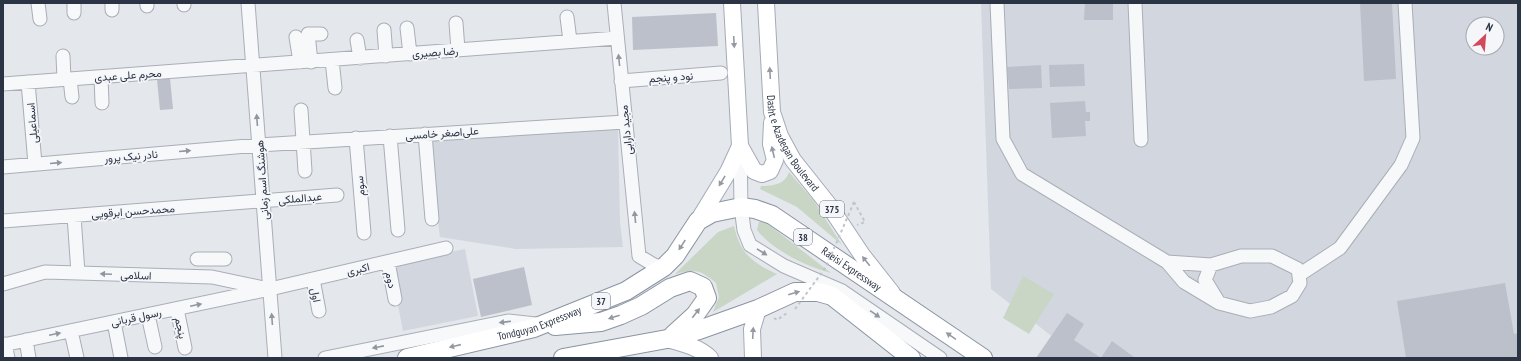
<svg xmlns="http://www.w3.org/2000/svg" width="1521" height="361" viewBox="0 0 1521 361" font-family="'PT Sans Narrow',Vazirmatn,sans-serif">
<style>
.built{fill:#d2d6de;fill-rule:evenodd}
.green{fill:#c9d6c5}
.building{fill:#bbc0ca}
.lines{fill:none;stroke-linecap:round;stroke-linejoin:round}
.minor-casing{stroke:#a9aeb7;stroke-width:15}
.major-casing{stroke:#a3abb8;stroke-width:18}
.highway-casing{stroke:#8b94a3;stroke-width:20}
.path{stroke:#c2c5cb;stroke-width:2;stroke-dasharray:3 3;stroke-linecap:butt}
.minor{stroke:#f7f8fa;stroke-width:13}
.major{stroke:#fff;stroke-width:16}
.highway{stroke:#fff;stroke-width:18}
.path-bridge{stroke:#c2c5cb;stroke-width:2;stroke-dasharray:3 3;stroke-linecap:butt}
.oneway{fill:#959aa2}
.oneway2{fill:#9196a0}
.labels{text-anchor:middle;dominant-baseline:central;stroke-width:3.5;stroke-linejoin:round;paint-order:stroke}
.shield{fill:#f4f6f9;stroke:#676e7b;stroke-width:1}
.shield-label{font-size:10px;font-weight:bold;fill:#2b3445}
.street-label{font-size:11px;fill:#2b3445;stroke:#f4f6f9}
</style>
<rect width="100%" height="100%" fill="#e4e7ec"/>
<path class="built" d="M981,3H1518V358H1080L991,289ZM1473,24H1497V48H1473Z
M618,129L620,222L623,247L516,249L440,237L427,140Z
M465,249L478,316L403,331L390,264Z"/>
<path class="green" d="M789,172L814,201L842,245L797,207L760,189L761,186C772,186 785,185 789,172Z
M764,221L831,273C807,267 772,250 757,230L759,222Z
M734,226C740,253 752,263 777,274L713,312L719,297L716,283C700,269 695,269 675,274L718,232Z
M1023,276L1054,294L1029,334L1003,318Z"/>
<path class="building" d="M1085,3H1113V20H1084Z
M1360,3H1392L1396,79L1364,81Z
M716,13L718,46L633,50L632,17Z
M1084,64L1085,86L1050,87L1049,65Z
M1041,65L1042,88L1009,89L1007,67Z
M170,78L173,109L160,110L157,80Z
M1085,101L1086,112H1090V121H1085L1086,136L1052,138L1050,103Z
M524,267L532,305L481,317L473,279Z
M1505,283L1514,334L1518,333V358H1406L1397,301Z
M1067,313L1084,324L1074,340L1101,358L1112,341L1134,357L1133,358H1036Z"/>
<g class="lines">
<defs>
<path id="minor" d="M38,3L40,19
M74,3V13
M112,3V10
M147,3V6
M184,3V5
M248,3L275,358
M614,3L639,256L654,265L664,267
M997,3L1003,139L1022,174L1167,262L1184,282L1219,303
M1135,3L1141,140
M567,17L570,41
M456,23L458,50
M407,28L410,54
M384,30L386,56
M296,37L300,62
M357,40L360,58
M63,56L64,79
M332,60L335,88
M311,62L308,34H321
M101,77L102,103
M70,79L72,97
M621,81L721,73
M28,82L35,164
M3,84L617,38
M301,110L305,171
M425,134L432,219
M390,136L398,230
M356,138L364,233
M740,148L741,207L744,230L750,245L784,266L842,291L940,358
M3,167L259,145L625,122
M74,216L78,273
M3,221L337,195
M1241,256H1272L1298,269L1300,283L1292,296L1271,307L1250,311L1219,303L1205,280L1211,265Z
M197,259H225
M388,262L395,299
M1167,262L1211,265
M1299,275L1340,248L1401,165L1413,138L1405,3
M313,279L319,311
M3,284L45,272L212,277L264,288
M177,309L185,348
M148,315L155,347
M114,322L121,358
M71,331L77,358
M26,340L29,358
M5,344L8,358
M3,345L270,289L446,248
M325,358L508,321L536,324"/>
<g id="major">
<path id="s1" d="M766,3L772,112L780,136L793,160L828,204L862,255L892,293"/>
<path d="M740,146L754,171L762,174L770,171L775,160L771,144L772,123"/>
<path d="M698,221L728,172L740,146L732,3"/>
<path d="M667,339C682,343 699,347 710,358"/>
<path d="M753,358L752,329L758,309"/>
</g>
<g id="highway">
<path d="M555,326L601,322L621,315L641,306L670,288L690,281L703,287L707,298L695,315L673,335"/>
<path id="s2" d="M407,358L534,328L626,291L664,267L675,256L698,221L712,213L741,207L755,209L772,215L983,358"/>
<path d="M563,358L667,339L699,330L758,309L795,292H818L832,296L911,358"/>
</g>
</defs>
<use href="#minor" class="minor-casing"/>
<use href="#major" class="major-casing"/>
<use href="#highway" class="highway-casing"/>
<path class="path" d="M854,202L865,222L857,225
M774,318L777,320L787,313"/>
<use href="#minor" class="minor"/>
<use href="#major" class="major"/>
<use href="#highway" class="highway"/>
<path class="path-bridge" d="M795,309L826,267L854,202"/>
</g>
<defs><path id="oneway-solid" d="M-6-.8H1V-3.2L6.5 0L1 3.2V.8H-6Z"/></defs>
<g class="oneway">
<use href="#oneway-solid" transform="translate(734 42) rotate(87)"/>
<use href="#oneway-solid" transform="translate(770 73) rotate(-93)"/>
<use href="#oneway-solid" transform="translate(773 152) rotate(-103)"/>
<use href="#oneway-solid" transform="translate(722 181) rotate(121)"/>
<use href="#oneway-solid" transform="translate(682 245) rotate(123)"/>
<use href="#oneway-solid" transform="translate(866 261) rotate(-129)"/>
<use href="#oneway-solid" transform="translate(794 293) rotate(-16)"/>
<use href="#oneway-solid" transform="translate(696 313) rotate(-52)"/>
<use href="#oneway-solid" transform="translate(614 317) rotate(162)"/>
<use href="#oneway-solid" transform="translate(753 333) rotate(-87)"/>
<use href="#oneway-solid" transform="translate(951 336) rotate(-146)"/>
<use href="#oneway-solid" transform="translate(455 346) rotate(167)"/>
</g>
<g class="oneway2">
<use href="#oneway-solid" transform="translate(619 60) rotate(-96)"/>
<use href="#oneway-solid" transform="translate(257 120) rotate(-94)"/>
<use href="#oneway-solid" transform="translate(185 151) rotate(-5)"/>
<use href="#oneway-solid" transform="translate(56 163) rotate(-5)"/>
<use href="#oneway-solid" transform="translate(635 217) rotate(-96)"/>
<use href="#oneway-solid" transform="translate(762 252) rotate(32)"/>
<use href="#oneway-solid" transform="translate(106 274) rotate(-178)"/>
<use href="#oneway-solid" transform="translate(196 305) rotate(-12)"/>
<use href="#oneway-solid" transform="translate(875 314) rotate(35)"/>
<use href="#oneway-solid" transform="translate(272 319) rotate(-94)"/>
<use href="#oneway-solid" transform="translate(505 322) rotate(173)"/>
<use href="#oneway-solid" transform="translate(55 334) rotate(-12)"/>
<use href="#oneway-solid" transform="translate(378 347) rotate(169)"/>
</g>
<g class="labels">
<g class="shield">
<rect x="820" y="201" width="24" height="16" rx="3"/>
<rect x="794" y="229" width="18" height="16" rx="3"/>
<rect x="592" y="293" width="18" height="16" rx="3"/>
</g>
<g class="shield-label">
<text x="832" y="209">375</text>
<text x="803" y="237">38</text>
<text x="601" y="301">37</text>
</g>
<g class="street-label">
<text transform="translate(435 52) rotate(-4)">رضا بصیری</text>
<text transform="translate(128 75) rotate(-4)">محرم علی عبدی</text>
<text transform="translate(671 77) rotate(-4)">نود و پنجم</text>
<text transform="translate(32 123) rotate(-95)">اسماعیلی</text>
<text transform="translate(626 130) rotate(-96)">مجید دارابی</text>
<text transform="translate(442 133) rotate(-4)">علی‌اصغر خامسی</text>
<text stroke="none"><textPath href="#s1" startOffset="146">Dasht e Azadegan Boulevard</textPath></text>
<text transform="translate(131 156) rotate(-5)">نادر نیک پرور</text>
<text transform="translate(262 180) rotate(-94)">هوشنگ اسم زمانی</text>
<text transform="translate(360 186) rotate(-95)">سوم</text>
<text transform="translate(300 198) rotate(-5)">عبدالملکی</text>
<text transform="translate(133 211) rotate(-4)">محمدحسن ابرقویی</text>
<text transform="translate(358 269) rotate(-13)">اکبری</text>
<text stroke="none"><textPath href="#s2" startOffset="506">Raeisi Expressway</textPath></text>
<text transform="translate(136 275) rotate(2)">اسلامی</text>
<text transform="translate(391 280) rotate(79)">دوم</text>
<text transform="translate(316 295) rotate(79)">اول</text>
<text transform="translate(136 317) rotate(-12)">رسول قربانی</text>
<text stroke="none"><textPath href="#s2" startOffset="137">Tondguyan Expressway</textPath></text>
<text transform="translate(181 328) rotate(78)">پنجم</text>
</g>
</g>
<rect width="1521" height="361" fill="none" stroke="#2b3445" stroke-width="8"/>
<g transform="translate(1485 36) rotate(26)"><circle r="19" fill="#f4f6f9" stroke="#a4a8b1"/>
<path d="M0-3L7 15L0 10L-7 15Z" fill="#d1495b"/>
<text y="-6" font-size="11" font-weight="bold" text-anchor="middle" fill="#2b3445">N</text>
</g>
</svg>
